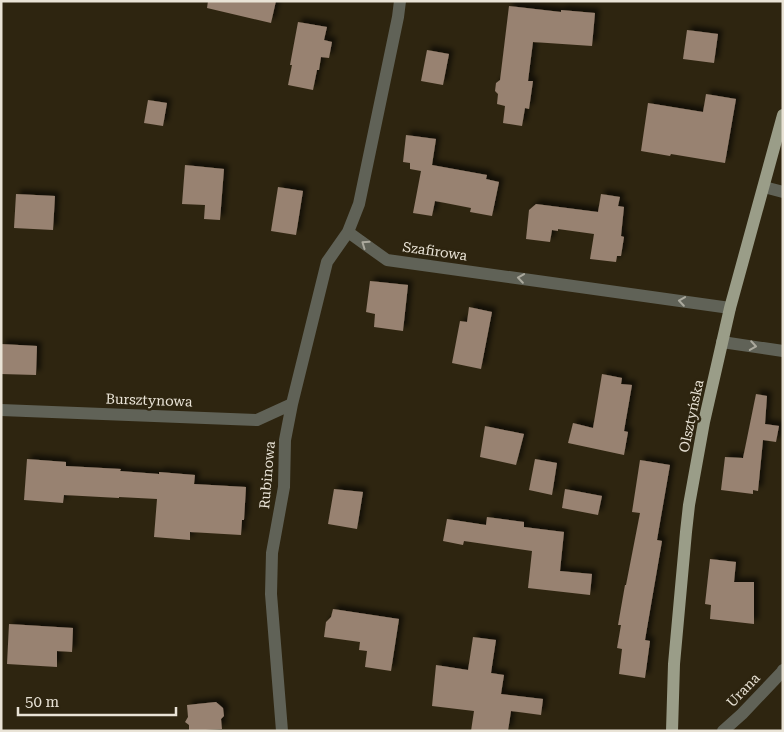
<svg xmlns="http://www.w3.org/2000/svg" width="784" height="732" viewBox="0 0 784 732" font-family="'Roboto Serif',serif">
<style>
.building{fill:#988271;filter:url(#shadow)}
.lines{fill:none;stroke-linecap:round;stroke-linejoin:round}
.minor{stroke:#606257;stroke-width:12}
.major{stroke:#9a9d88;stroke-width:12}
.oneway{stroke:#aba99d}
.labels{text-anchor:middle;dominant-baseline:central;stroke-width:5;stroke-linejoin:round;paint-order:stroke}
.street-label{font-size:14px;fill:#e9e3d6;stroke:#2e2510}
</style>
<defs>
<filter id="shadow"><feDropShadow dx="4.5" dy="-4.5" stdDeviation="2.5" flood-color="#0009"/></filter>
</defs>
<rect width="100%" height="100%" fill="#2e2510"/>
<path class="building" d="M208,1H276L271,23L207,8Z
M509,6L561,12V10L595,13L592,46L533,42L528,81H533L529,109L525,108L522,126L503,123L505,106L497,104L498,94L495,91L496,83L500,80Z
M298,22L327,27L324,40L332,42L329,58L321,57L319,70H317L313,90L288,85L292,65H290Z
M687,30L718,34L714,63L683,59Z
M427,50L449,54L443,85L421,81Z
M706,94L736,99L725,163L671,154L670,156L641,151L648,103L703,112Z
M148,100L167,103L163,126L144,123Z
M406,135L436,139L432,165L487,175L486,179L499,182L492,216L470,212L471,208L435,201L432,216L413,213L421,171L410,169V163L403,162Z
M185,165L224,169L220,220L204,219L205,205L182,204Z
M278,187L303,191L296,235L271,231Z
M16,194L55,196L53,230L14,228Z
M601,194L620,197L618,206L624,207L621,236L624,237L621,256H617L616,262L590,259L594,234L558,229V231L552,230L550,242L526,239L529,210L536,204L598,212Z
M370,281L408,285L403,331L374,327L375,314L366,312Z
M469,307L492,312L481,369L452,363L460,321L467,322Z
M1,344L37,346L36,375L1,374Z
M602,374L622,378L621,384L632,385L624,431L628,432L624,455L568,443L573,423L593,428Z
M756,394L767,396L765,424L779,426L776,442L763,440L758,491L753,490V494L721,490L725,457L743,458Z
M485,426L524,434L516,465L480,457Z
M27,459L66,462V466L121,469L120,471L159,474V472L195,475L194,484L246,487L244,520H242L241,535L190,532V540L154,537L157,499L119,497V498L64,495L63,503L24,500Z
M535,459L557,463L552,495L529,490Z
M640,460L670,465L657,540L662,541L645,640L650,641L645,678L619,674L622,649L617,648L621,625H618L625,585H626L640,513L632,512Z
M334,489L363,492L357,529L328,524Z
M565,489L602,496L598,515L562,508Z
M487,517L524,522V527L564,532L560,571L592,574L590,595L528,588L532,551L464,541L463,545L443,541L447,519L486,525Z
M710,559L736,562L734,582H754V624L710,619L711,605L705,604Z
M333,609L399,619L391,671L365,667L367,651L359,650L360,642L324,637L326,622L331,617Z
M9,624L73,628L72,652L57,651V667L7,664Z
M473,637L496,640L491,673L504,675L501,694L543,699L541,715L511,711L508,731H471L474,711L432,706L436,665L468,670Z
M216,702L223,708L224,716L221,719L222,729L189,731V725L185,722L188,717L187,705Z"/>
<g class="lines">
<path class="minor" d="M764,187L783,192
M348,232L387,260L730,308
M722,342L783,351
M1,410L257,420L292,404
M282,731L271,594L272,553L284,487L285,440L292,404L327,262L348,232L359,204L398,17L400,1
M723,731L742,714L782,672L783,670"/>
<path class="major" d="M672,731L674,664L686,532L689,505L704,422L730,308L783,115"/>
</g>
<defs><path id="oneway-chevron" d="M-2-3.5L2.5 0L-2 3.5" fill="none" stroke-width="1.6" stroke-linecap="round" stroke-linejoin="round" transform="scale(1.25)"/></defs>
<g class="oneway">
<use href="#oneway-chevron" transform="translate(365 244) rotate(-145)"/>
<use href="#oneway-chevron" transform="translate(521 278) rotate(-172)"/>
<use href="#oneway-chevron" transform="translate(682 301) rotate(-172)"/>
<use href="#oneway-chevron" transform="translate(753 346) rotate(9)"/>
</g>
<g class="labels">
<g class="street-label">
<text transform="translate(435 251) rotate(8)">Szafirowa</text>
<text transform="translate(149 400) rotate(2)">Bursztynowa</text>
<text transform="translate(691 416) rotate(-78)">Olsztyńska</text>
<text transform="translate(267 475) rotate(-85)">Rubinowa</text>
<text transform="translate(743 690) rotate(-46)">Urana</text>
</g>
</g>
<rect width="784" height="732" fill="none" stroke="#e9e3d6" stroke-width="5"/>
<path d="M18 707v8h158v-8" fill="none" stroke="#e9e3d6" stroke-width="2.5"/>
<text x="25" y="707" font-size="15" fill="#e9e3d6" stroke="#2e2510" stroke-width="4" paint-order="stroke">50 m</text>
</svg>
